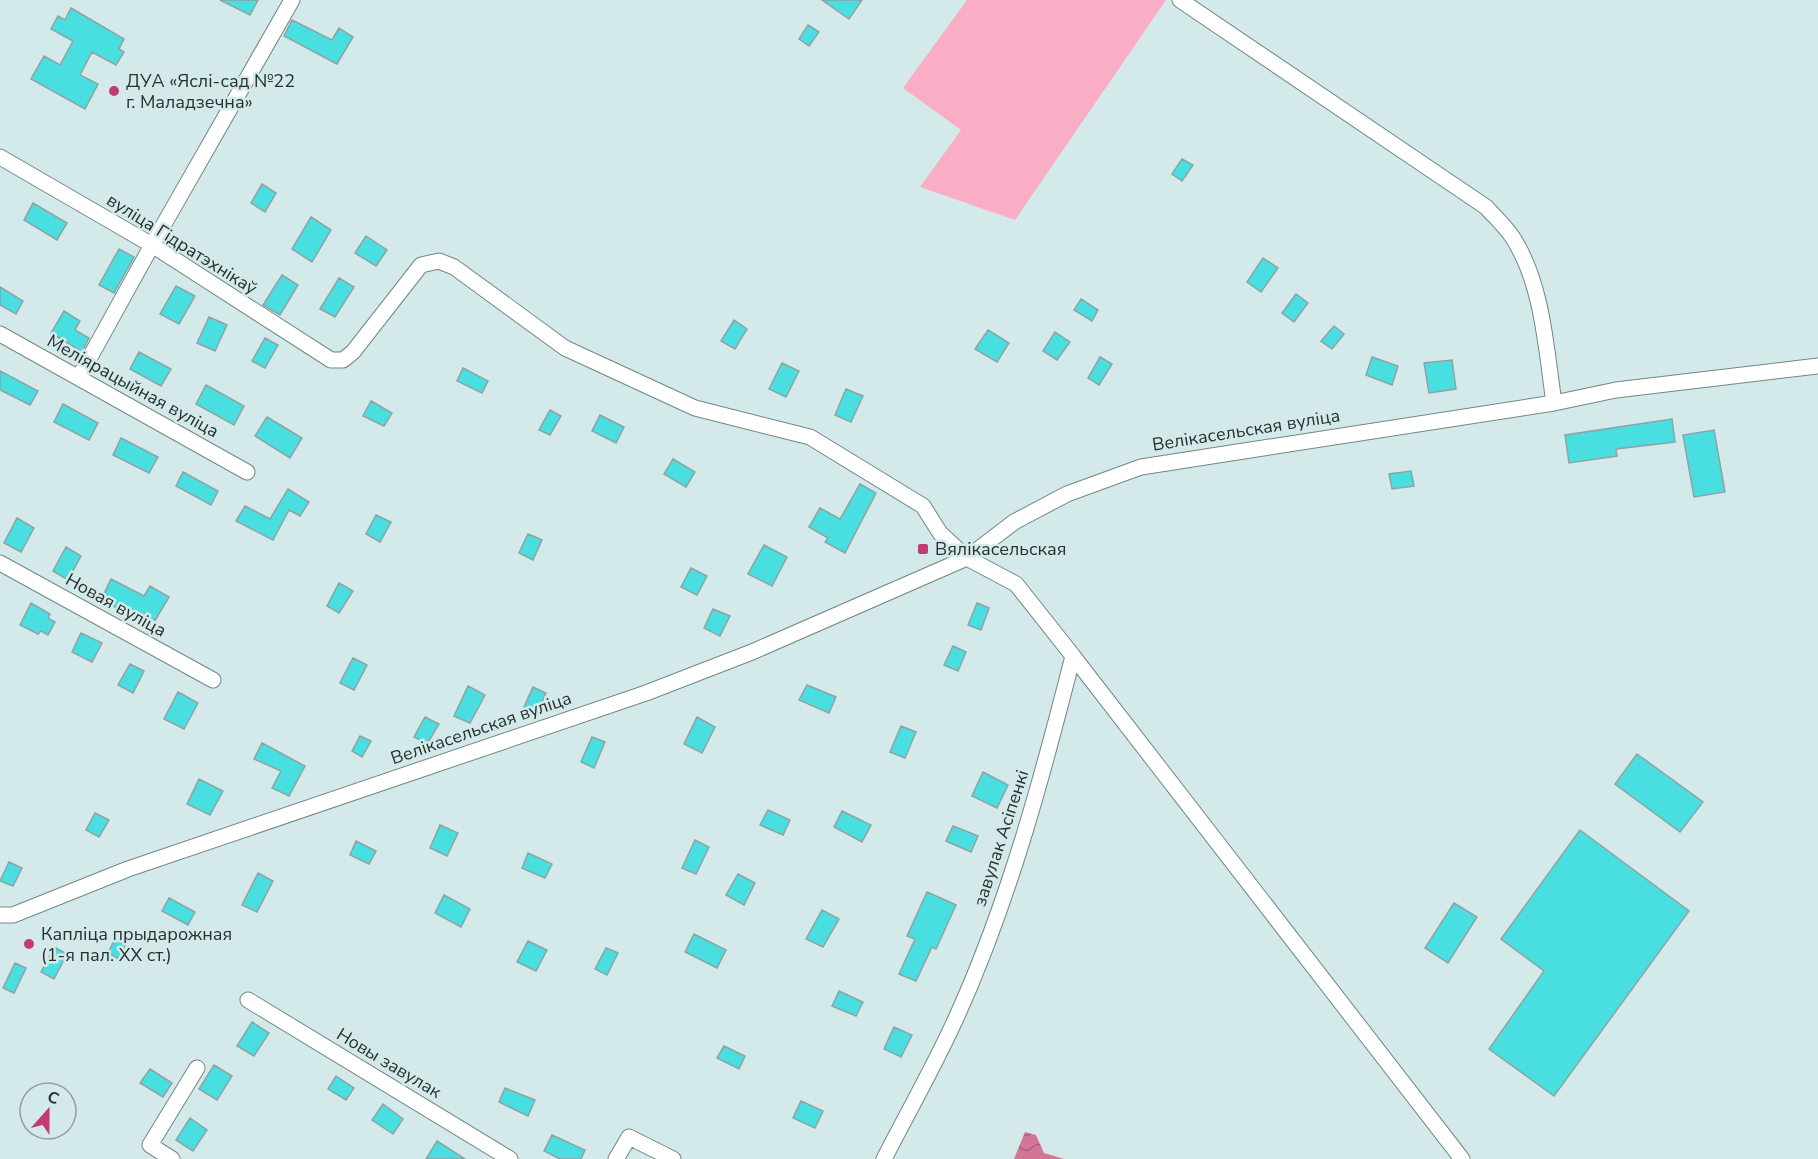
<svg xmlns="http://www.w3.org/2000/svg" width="1818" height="1159" viewBox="0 0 1818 1159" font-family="'Nunito Sans',sans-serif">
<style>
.grass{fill:#f9aec6}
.water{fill:url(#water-waves)}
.building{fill:#49dfe1;stroke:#8ea3a3;stroke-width:1.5}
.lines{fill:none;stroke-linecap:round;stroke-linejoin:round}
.minor-casing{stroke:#728686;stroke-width:17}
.minor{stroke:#fff;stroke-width:15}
.poi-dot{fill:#c43a75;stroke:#d4eaea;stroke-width:2}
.labels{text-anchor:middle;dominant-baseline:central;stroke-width:5;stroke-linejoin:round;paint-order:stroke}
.poi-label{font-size:18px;fill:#283030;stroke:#d4eaea;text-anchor:start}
.street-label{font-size:18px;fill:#283030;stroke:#d4eaea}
</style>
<defs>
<pattern id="water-waves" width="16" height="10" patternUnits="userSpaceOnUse" patternTransform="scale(1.5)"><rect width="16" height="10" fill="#d37596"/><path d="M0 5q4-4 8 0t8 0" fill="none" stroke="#ab607b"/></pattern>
</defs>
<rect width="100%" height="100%" fill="#d4eaea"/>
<path class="grass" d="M967,0H1166L1015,220L920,187L961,130L903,88Z"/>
<path class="water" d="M1025,1132L1036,1135L1044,1153L1064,1159H1014Z"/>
<path class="building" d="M220,0H258L250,15Z
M822,0H862L849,19Z
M71,8L124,39L119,49L124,52L116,65L92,52L80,75L98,84L85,109L31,79L44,56L60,65L73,41L51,29L58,16L65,20Z
M292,20L332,40L339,28L353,37L337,64L284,36Z
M808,25L819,32L809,46L799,39Z
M1182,159L1193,165L1182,181L1172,174Z
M262,184L276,193L265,212L251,203Z
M33,203L67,223L57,240L24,220Z
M311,217L331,230L312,262L292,249Z
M366,236L387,250L376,266L355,253Z
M119,249L134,257L114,293L99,285Z
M1263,258L1278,268L1261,292L1247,282Z
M282,275L298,285L280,315L263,305Z
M339,278L354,287L335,317L320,309Z
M176,286L195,296L179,324L160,314Z
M0,287L23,301L16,314L0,305Z
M1296,294L1308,303L1294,322L1282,313Z
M1081,299L1098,310L1092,321L1074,310Z
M64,311L80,321L75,330L89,338L82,352L51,333Z
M209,317L227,325L215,351L197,343Z
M734,320L747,329L735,349L721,341Z
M1334,326L1344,334L1332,349L1321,341Z
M988,330L1009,343L997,362L975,349Z
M1055,332L1070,342L1057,360L1043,351Z
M265,338L278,345L265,368L252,361Z
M139,352L171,369L161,386L130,369Z
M1100,357L1112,364L1099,385L1088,378Z
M1372,357L1398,366L1392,385L1366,375Z
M1452,360L1456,389L1429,393L1424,363Z
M782,363L799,371L786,397L769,389Z
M463,368L488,381L482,393L457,381Z
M0,371L38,391L30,405L0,390Z
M206,385L244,406L234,425L196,404Z
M846,389L863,396L851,422L835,415Z
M371,401L392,413L384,426L363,416Z
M63,404L98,423L89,440L54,422Z
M550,410L561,416L550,435L539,430Z
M600,415L624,427L616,443L592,431Z
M267,417L302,438L290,458L255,436Z
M1672,419L1675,442L1616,449L1617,456L1569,463L1565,435Z
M1714,430L1725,492L1694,497L1683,435Z
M121,438L158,457L149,473L113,455Z
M673,459L695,472L686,487L664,474Z
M1411,471L1414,486L1392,489L1389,474Z
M183,472L218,491L211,505L176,486Z
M860,484L876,493L845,553L825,542L828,538L809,527L820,508L840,519Z
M288,489L309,502L300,516L289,510L273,540L236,521L245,506L270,519Z
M376,515L391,522L380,542L366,534Z
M17,518L34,528L21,552L4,543Z
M528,534L542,540L533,560L519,553Z
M764,545L787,557L772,586L748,574Z
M66,547L81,556L68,580L53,571Z
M691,568L707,576L697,595L681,587Z
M111,579L144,596L150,586L169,597L153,624L121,606L119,609L101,600Z
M339,583L353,591L339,613L327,606Z
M31,603L50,614L48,618L55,622L48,635L41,631L38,634L20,625Z
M977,603L989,608L981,630L968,625Z
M713,609L730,616L720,636L704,628Z
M81,633L102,643L92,662L72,652Z
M953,646L966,652L958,671L944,665Z
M353,658L367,665L354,690L340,683Z
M130,664L144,671L133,693L118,685Z
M807,685L836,697L829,713L799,700Z
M468,686L485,695L470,723L454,716Z
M533,687L546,693L537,713L524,707Z
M178,692L198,703L184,729L164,719Z
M425,717L439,724L427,744L414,737Z
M697,717L715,727L702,753L684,744Z
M901,726L916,732L905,758L890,752Z
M360,736L371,741L362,757L352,751Z
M592,737L605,742L594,768L581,762Z
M262,743L305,766L289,796L272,788L281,771L254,759Z
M1637,754L1703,802L1680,832L1615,784Z
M983,772L1008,785L997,808L972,796Z
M199,779L223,791L210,815L187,804Z
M768,810L790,820L783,835L760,825Z
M842,811L871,825L862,842L834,827Z
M95,813L109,820L99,837L86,830Z
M440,825L458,833L447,856L430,848Z
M953,826L978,836L971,852L946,841Z
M1580,830L1689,911L1554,1096L1489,1049L1544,971L1501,939Z
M695,840L709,847L696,874L682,868Z
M356,841L376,851L369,864L350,855Z
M528,853L552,864L545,878L522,868Z
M9,862L22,868L13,886L0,881Z
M258,873L273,881L257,912L242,905Z
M738,874L755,883L744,905L726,895Z
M927,892L956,905L936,949L932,947L916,981L899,974L915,939L907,936Z
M444,895L470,909L461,927L435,913Z
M169,898L195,912L188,925L162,911Z
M1454,903L1477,917L1448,963L1425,948Z
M822,910L839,919L823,947L806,939Z
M694,934L726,950L717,968L685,952Z
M116,937L126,943L119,959L108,953Z
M528,941L547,950L536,971L517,962Z
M54,947L67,954L54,979L41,972Z
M606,948L618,953L607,975L595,969Z
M15,963L26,968L14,993L3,988Z
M839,991L863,1002L856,1016L832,1006Z
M252,1022L269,1033L254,1056L237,1046Z
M894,1027L912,1035L901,1057L884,1049Z
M724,1046L745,1056L739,1069L717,1058Z
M214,1065L232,1076L217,1100L199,1089Z
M150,1069L172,1083L163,1097L140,1083Z
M336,1076L354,1088L346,1100L328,1089Z
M505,1088L535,1100L528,1116L499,1102Z
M801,1101L823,1111L815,1128L793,1118Z
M383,1104L403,1119L393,1134L372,1120Z
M190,1118L207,1130L193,1151L176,1140Z
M552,1135L585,1150L581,1159H560L544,1151Z
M437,1141L465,1159H426Z"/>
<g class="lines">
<defs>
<path id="minor" d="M1180,0L1486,207C1495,217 1506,227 1513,238C1543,285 1546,349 1554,403
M0,157L152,245L331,360H343L353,352L421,265L439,261L454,267L565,348L695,408L810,437L923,506L940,533L967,558L1016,584L1073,656C1042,778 1009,901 957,1016C935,1065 908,1112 884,1159
M0,334L247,472
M79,377L152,245L292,0
M0,563L213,680
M1073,656L1462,1159
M0,915H13L128,869L646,693L752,652L967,558L1014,522L1067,494L1141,467L1554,403L1616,390L1818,366
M248,1000L510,1159
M172,1159L150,1145L197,1068
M616,1159L629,1137L673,1159"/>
</defs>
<use href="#minor" class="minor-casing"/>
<use href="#minor" class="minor"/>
</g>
<g class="poi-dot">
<circle cx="114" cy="91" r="6"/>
<rect x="917" y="543" width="12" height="12" rx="3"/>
<circle cx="29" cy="944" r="6"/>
</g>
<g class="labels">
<g class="poi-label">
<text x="126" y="81">ДУА «Яслі-сад №22<tspan x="126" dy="21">г. Маладзечна»</tspan></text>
<text x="935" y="549">Вялікасельская</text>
<text x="41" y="934">Капліца прыдарожная<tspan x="41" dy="21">(1-я пал. XX ст.)</tspan></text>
</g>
<g class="street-label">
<text transform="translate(182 244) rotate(32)">вуліца Гідратэхнікаў</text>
<text transform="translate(133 386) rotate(29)">Меліярацыйная вуліца</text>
<text transform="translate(1246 430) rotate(-9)">Велікасельская вуліца</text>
<text transform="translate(116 605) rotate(29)">Новая вуліца</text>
<text transform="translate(481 728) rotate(-19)">Велікасельская вуліца</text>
<text transform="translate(1001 838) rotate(-72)">завулак Асіпенкі</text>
<text transform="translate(389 1063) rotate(31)">Новы завулак</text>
</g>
</g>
<g transform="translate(48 1111) rotate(21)"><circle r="28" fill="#d4eaea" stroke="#8fa0a0" stroke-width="1.5"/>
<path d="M0-4.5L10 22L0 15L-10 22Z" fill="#c43a75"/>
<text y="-9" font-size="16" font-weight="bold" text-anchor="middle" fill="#283030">С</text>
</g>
</svg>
